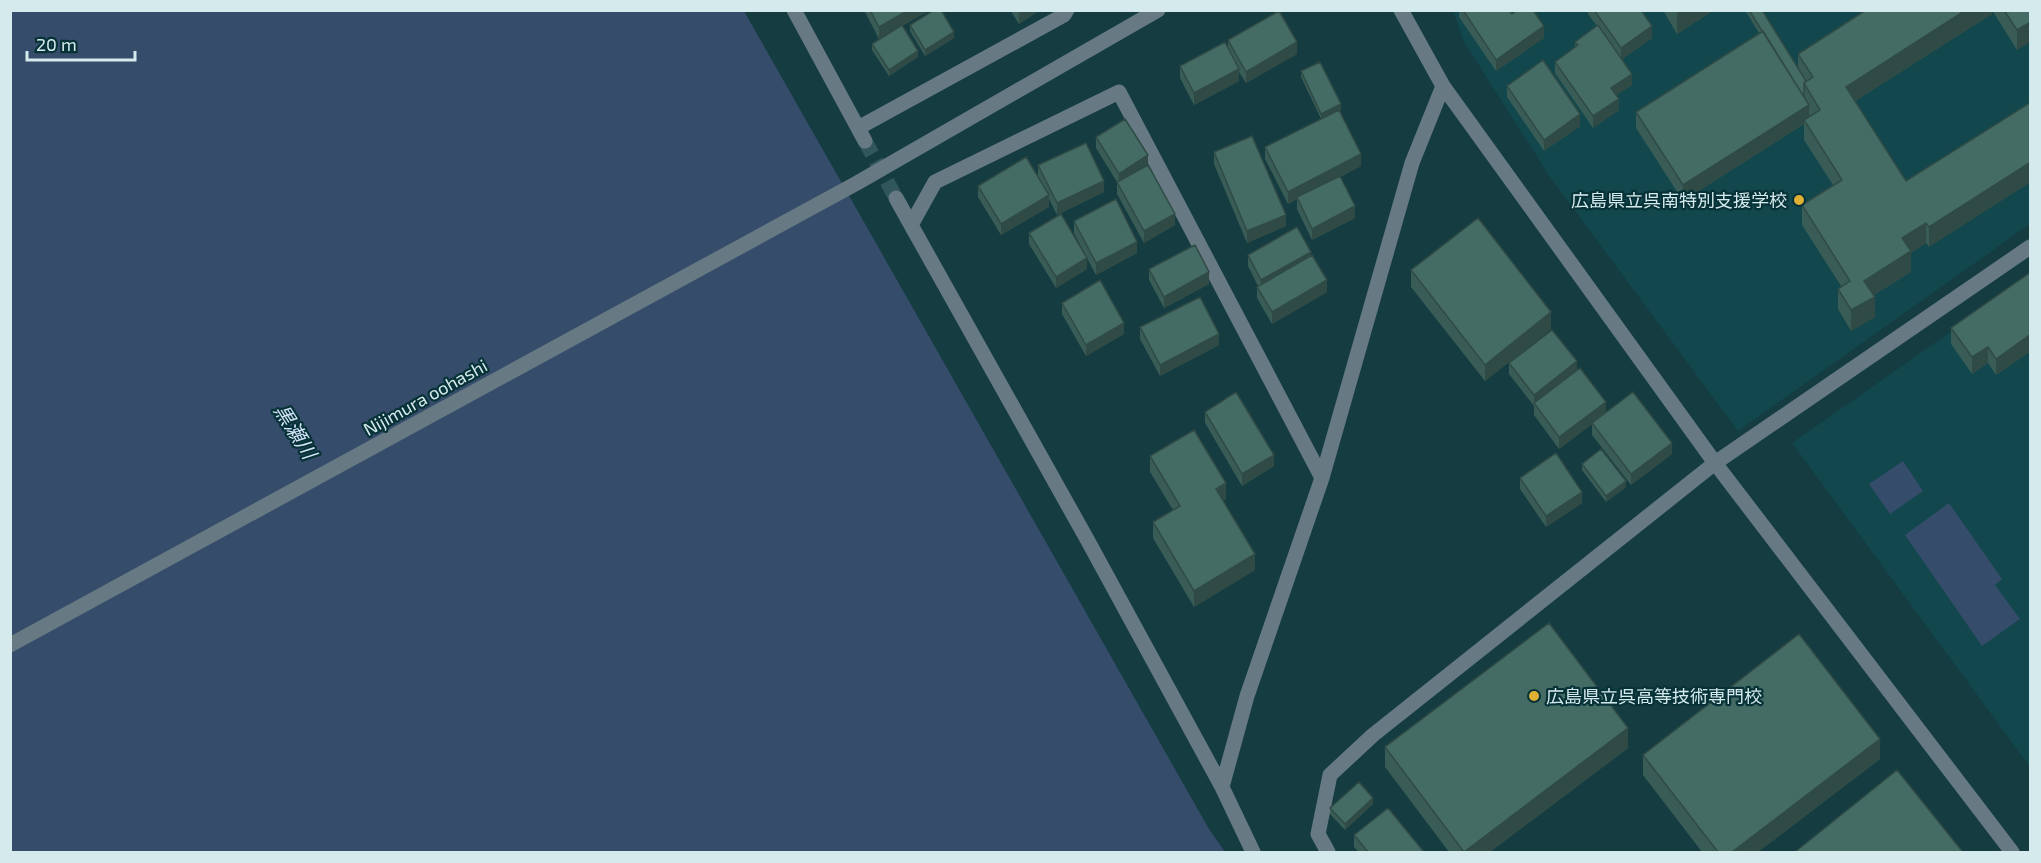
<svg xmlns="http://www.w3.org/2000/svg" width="2041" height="863" viewBox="0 0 2041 863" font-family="'Exo 2','Noto Sans JP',sans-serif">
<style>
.built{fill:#11474d}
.water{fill:#354d6a}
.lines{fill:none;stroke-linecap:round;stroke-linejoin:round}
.minor-tunnel{stroke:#31565b;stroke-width:15;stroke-dasharray:15 8;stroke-linecap:butt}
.minor{stroke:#677a83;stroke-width:15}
.wall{fill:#3a5c56}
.shaded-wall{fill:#304b46}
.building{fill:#446b64;stroke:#304b46;stroke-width:1.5}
.poi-dot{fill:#e0b034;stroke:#073237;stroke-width:2}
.labels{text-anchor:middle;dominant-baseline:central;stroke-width:4.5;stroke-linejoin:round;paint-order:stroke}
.poi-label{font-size:18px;fill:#d5eaed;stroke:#073237;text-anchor:end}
.street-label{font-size:18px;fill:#d5eaed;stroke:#073237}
.water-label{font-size:20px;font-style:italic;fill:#d2e3f9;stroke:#073237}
</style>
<rect width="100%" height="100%" fill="#143c41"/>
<path class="built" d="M1453,11H2030V224L1738,431L1550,177L1464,42Z
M2030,276V767L1792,443Z"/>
<path class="water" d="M10,11H744L1209,829L1225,852H11Z
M1903,461L1923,491L1890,514L1869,484Z
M1949,503L2002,579L1995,585L2020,619L1982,646L1905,535Z"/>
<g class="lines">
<path class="minor-tunnel" d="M865,141L896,198"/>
<path class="minor" d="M794,10L865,141
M1401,10L1443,86L1715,463L2012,852
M858,128L1064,15L1067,10
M896,198L911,225
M10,645L857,183L1158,10
M1222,787L1247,696L1322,478L1412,163L1443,86
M1253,852L1222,787L1088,541L911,225L935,182L1119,92L1322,478
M1328,852L1318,834L1330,775L1373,735L1715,463L2030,247"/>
</g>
<path class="wall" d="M864,10H930L902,26L918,57L889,76L872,50V44L895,30L879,39Z
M1010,10H1040L1019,24Z
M1459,10H1509L1512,14L1544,38L1496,71L1459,17Z
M1588,10H1641L1652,38L1622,59L1632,85L1616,95L1619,110L1593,128L1555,73V62L1575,47V42L1597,26L1588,14Z
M1663,10H1714L1677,34Z
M1745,10H1762L1798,68V54L1992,10V14L1855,101L1906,181L2031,102L1929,247L1926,243L1911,253V272L1874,295L1875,317L1851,331L1838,309V289L1841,286L1802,225V205L1833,185L1804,140V124L1683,201L1636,128V112L1759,33Z
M1992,10H2031L2017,50Z
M910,25L954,38L925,56L910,31Z
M1228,40L1297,54L1246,83L1239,72V81L1194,105L1180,78V66L1228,48Z
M1301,71L1341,110L1339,111L1361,166L1340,177L1355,218L1312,240L1297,209V199L1288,204L1265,159V147L1321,119L1301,77Z
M1507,86L1580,126L1544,151L1507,97Z
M1096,137L1148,165L1175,225L1144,243L1117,194V182L1096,148Z
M1214,152L1286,226L1247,243L1214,164Z
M1038,165L1104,192L1057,215L1049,199V207L1001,235L978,197V186L1038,177Z
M1074,221L1137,253L1096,275L1087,258V269L1056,288L1029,244V233L1085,254L1074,233Z
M1248,255H1311L1327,292L1272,324L1257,298V287L1258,286L1248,266Z
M1149,269L1209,284L1164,308L1149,280Z
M1411,270L1551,329L1485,381L1411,287Z
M2031,272V351L1996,375L1988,363L1972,374L1951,344V328Z
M1062,303L1124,334L1086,356L1062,314Z
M1140,327L1219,345L1160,376L1140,339Z
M1509,363L1577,371L1606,413L1672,454L1631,485L1592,435V424L1559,449L1534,415V406L1509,374Z
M1205,412L1274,466L1242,486L1205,423Z
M1150,456L1226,499L1223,501L1255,570L1194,607L1153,538V522L1173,510L1150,472Z
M1582,464L1626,487L1606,502L1582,470Z
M1520,478L1582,503L1546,527L1520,489Z
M1385,747L1628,748L1490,852H1449L1385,767Z
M1643,755L1880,759L1758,852H1702L1643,775Z
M1373,804L1345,830L1330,814V808Z
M1354,835L1424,852H1359L1354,847Z"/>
<path class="shaded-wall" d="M909,10H930L879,39V27Z
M1022,10H1040L1019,24V13Z
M1682,10H1714L1677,34V13Z
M1966,10H1992V14L1846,107V87Z
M2031,22V42L2017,50V30Z
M1544,26V38L1496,71V60Z
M1652,26V38L1621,60V48Z
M954,32V38L925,56V50Z
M1297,42V54L1246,83V72Z
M918,51V57L889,76V70Z
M1239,69V81L1194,105V93Z
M1632,74V85L1611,99V88Z
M1619,99V110L1593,128V116Z
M1341,104V110L1321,120V114Z
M1809,105V121L1804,120V124L1683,201V185Z
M1580,114V126L1544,151V140Z
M1361,154V166L1288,204V192Z
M1148,155V167L1119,185V174Z
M2031,162V182L1929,247V227Z
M1104,181V192L1057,215V203Z
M1049,195V207L1001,235V224Z
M1355,206V218L1312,240V229Z
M1175,214V225L1144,243V231Z
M1286,215V226L1247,243V231Z
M1926,223V243L1911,253V272L1864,301V281L1902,238Z
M1137,242V253L1096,275V263Z
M1311,252V264L1261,291V280Z
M1087,258V269L1056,288V277Z
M1209,272V284L1164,308V297Z
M1327,280V292L1272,324V312Z
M1875,297V317L1851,331V310Z
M1551,312V329L1485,381V365Z
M1124,323V334L1086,356V345Z
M1219,334V345L1160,376V365Z
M2031,334V351L1996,375V359Z
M1988,347V363L1972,374V357Z
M1577,361V373L1534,404V395Z
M1606,402V414L1559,449V437Z
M1672,443V454L1631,485V474Z
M1274,455V466L1242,486V474Z
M1626,481V487L1606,502V496Z
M1226,483V499L1216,505V489Z
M1582,492V503L1546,527V516Z
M1255,554V570L1194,607V591Z
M1628,728V748L1490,852H1464Z
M1880,739V759L1758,852H1732Z
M1373,798V804L1345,830V824Z"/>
<path class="building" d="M870,10H909L879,27Z
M934,10H941L954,32L925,50L910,25Z
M1463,10H1509L1512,14L1517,10H1533L1544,26L1496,60Z
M1594,10H1641L1652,26L1621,48Z
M1749,10H1762L1806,81L1804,83V97Z
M1866,10H1966L1846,87L1906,181L2031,102V162L1929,227L1926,223L1902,238L1911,251L1864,281L1875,297L1851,310L1838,289L1850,281L1802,205L1842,180L1804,120L1820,110L1804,83L1813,77L1798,54Z
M2004,10H2031V22L2017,30Z
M1279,11L1297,42L1246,72L1228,40Z
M902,25L918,51L889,70L872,44Z
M1598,25L1632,74L1611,88L1619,99L1593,116L1555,62L1578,45L1575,42Z
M1763,31L1809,105L1683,185L1636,112Z
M1225,42L1239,69L1194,93L1180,66Z
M1543,60L1580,114L1544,140L1507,86Z
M1320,62L1341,104L1321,114L1301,71Z
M1339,110L1361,154L1288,192L1265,147Z
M1125,119L1148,155L1119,174L1096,137Z
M1252,136L1286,215L1247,231L1214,152Z
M1086,143L1104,181L1057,203L1038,165Z
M1026,157L1049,195L1001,224L978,186Z
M1148,165L1175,214L1144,231L1117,182Z
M1340,176L1355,206L1312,229L1297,197Z
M1116,199L1137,242L1096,263L1074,221Z
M1061,214L1087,258L1056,277L1029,233Z
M1478,218L1551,312L1485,365L1411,270Z
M1297,227L1311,252L1261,280L1248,255Z
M1195,245L1209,272L1164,297L1149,269Z
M1312,255L1327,280L1272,312L1257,287Z
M2031,272V334L1996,359L1988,347L1972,357L1951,328Z
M1100,280L1124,323L1086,345L1062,303Z
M1200,297L1219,334L1160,365L1140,327Z
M1552,330L1577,361L1534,395L1509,363Z
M1580,368L1606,402L1559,437L1534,403Z
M1236,392L1274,455L1242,474L1205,412Z
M1633,392L1672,443L1631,474L1592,423Z
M1194,430L1226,483L1216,489L1255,554L1194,591L1153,522L1180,506L1150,456Z
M1601,449L1626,481L1606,496L1582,464Z
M1556,453L1582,492L1546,516L1520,478Z
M1549,623L1628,728L1464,852L1385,747Z
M1799,634L1880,739L1732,852H1718L1643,755Z
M1897,770L1962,851L1960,852H1795Z
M1359,782L1373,798L1345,824L1330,808Z
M1388,808L1424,852H1368L1354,835Z"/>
<g class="poi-dot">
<circle cx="1799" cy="200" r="6"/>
<circle cx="1534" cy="696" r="6"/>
</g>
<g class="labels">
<g class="poi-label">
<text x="1787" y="200">広島県立呉南特別支援学校</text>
<text x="1546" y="696" text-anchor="start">広島県立呉高等技術専門校</text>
</g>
<g class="street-label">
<text transform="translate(425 397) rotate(-29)">Nijimura oohashi</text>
</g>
<g class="water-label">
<text transform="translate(296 431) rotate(58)">黒瀬川</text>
</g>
</g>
<rect width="2041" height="863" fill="none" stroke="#d5eaed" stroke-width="24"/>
<path d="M27 51v9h108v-9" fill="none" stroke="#d5eaed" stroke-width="3"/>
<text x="36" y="51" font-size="18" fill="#d5eaed" stroke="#073237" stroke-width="4.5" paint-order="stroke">20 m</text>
</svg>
